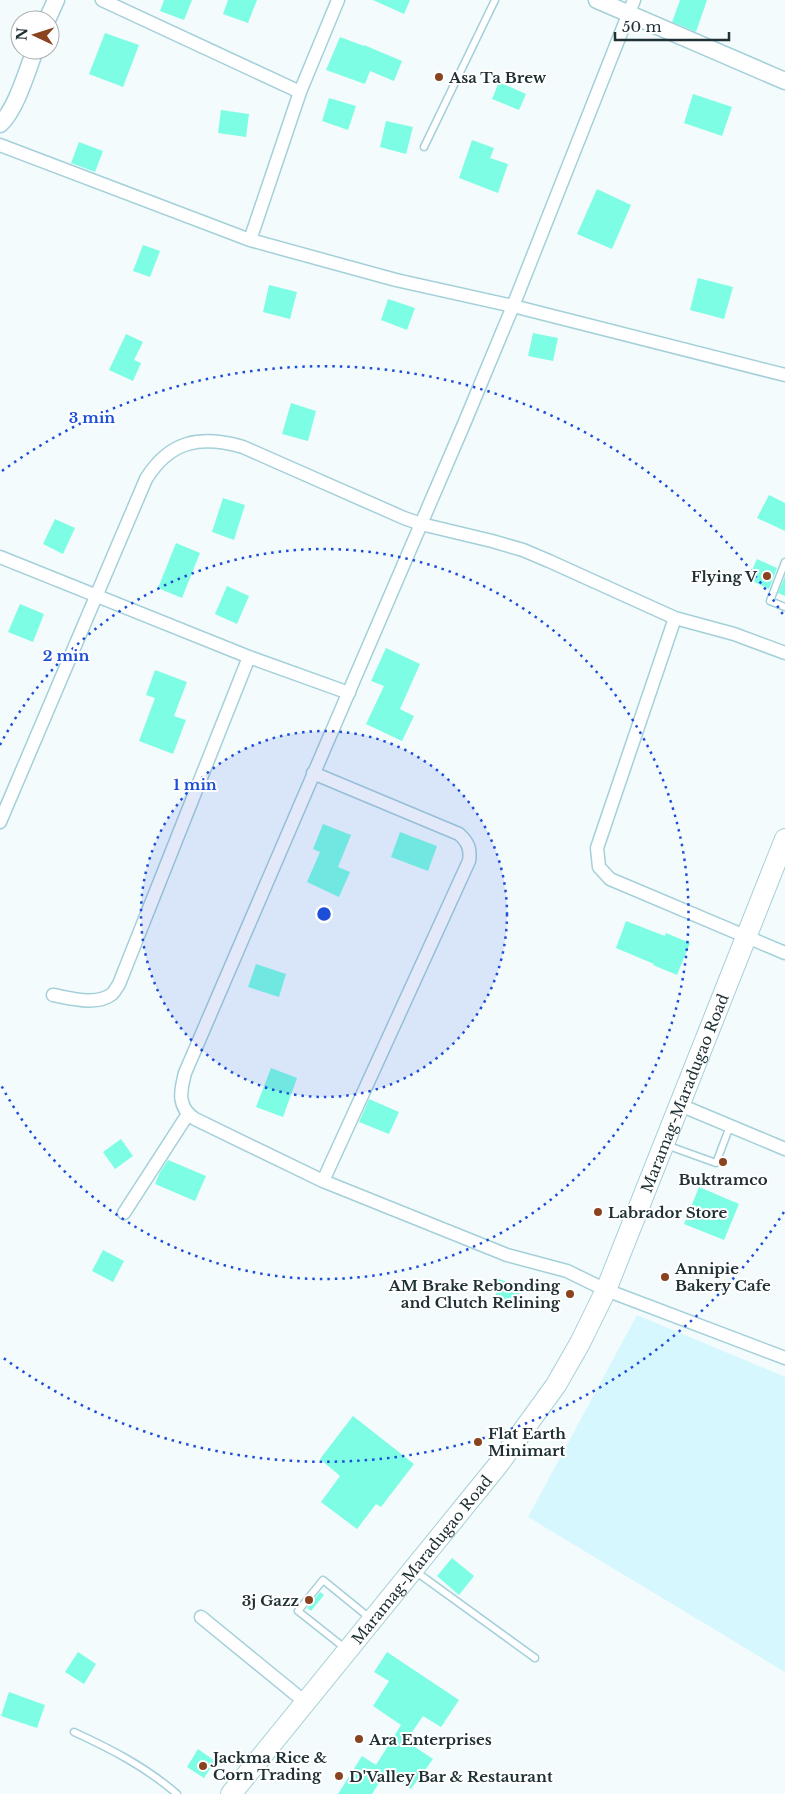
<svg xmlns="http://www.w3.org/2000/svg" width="785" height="1794" viewBox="0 0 785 1794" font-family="'Libre Baskerville',serif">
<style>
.built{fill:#d6f7fe}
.building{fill:#7dfde4}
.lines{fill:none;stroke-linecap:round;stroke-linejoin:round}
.service-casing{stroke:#a4d0d9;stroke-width:9}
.minor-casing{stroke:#a4d0d9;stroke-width:15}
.tertiary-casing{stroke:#a4d0d9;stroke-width:19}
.primary-casing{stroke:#a4d0d9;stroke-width:22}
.service{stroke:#fff;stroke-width:6}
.minor{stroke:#fff;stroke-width:12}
.tertiary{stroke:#fff;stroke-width:16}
.primary{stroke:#fff;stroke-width:20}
.ring{fill:none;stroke:#1d4ed8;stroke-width:2.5;stroke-dasharray:2.5 5}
.poi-dot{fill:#8a431f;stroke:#fff;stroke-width:2}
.labels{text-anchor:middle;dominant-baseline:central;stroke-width:4;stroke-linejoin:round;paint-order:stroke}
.poi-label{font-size:15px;font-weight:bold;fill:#203135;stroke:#fff;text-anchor:start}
.street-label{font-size:15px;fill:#203135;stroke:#fff}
.centre{fill:#1d4ed8;stroke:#fff;stroke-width:2.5}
.ring-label{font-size:15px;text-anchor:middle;font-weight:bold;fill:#1d4ed8;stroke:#fff;stroke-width:4;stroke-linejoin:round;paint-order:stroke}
</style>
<rect width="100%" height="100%" fill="#f3fbfd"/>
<path class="built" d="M637,1315L785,1377V1672L528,1517Z"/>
<path class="building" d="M164,0H192L184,20L160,11Z
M228,0H257L248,23L223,14Z
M373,0H410L404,14Z
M680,0H707L696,32L672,22Z
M105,33L139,45L123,87L89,74Z
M340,37L364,46V45L402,61L394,81L370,71L365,84L326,70Z
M499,82L526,94L519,110L492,99Z
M693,94L732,107L722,136L684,123Z
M329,98L356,106L348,130L322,121Z
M221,110L249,114L246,137L218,133Z
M386,121L413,127L406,154L380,147Z
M472,140L494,148L490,158L508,164L498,193L459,178Z
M79,142L103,151L95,172L71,163Z
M597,189L631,205L612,249L577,234Z
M143,245L160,251L150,277L133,271Z
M698,278L733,287L724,319L690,310Z
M269,285L297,292L290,319L263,312Z
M388,299L415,308L407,330L381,320Z
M533,333L558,338L553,361L528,356Z
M126,334L143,342L134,360L141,363L133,381L109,370Z
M291,403L316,411L308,441L282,434Z
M769,495L785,503V531L757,518Z
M223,498L245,505L234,540L212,532Z
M55,519L75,528L63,554L43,544Z
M176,543L200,553L182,598L158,588Z
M757,559L777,568L769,589L748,579Z
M785,576V596L778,593Z
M227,586L249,596L237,624L215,614Z
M20,604L44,614L33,642L8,632Z
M386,648L420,664L400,709L414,716L402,741L366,724L384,686L371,681Z
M155,670L187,682L174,716L186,720L173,754L139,741L155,698L146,695Z
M323,824L351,835L338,867L350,872L339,897L307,882L320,852L313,849Z
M400,832L437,846L428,871L391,857Z
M626,921L665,936L666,933L690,943L677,975L653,965L654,964L616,948Z
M256,964L286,974L279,997L248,987Z
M271,1068L297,1078L283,1117L256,1107Z
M369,1099L399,1112L389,1134L359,1122Z
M121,1139L133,1156L115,1169L103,1152Z
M168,1160L206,1176L195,1201L155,1184L160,1172Z
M699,1187L739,1204L724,1240L684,1224Z
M103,1250L124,1261L113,1282L92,1271Z
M493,1277L521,1287L513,1310L493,1303L497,1291L490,1288Z
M353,1416L414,1464L381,1507L376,1504L357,1529L321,1502L340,1476L320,1459Z
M452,1558L474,1576L459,1595L437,1576Z
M320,1592L324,1595L311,1611L307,1608Z
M78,1652L96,1664L84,1684L65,1672Z
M387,1652L459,1700L441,1727L423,1716L406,1741L433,1759L411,1789L386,1772L372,1794H338L362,1756L376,1765L401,1725L373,1706L389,1681L374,1672Z
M9,1692L45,1705L37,1728L1,1716Z
M198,1749L215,1761L204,1778L187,1767Z"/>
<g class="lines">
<defs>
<path id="service" d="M424,147L495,0
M785,562L770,601L785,607
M666,1145L716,1163L730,1126
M415,1571L535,1658
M346,1649L298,1611L323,1580L371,1619
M74,1732C111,1749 146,1767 177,1794"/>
<path id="minor" d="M102,0L300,92
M634,0L513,306L464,424L185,1073C180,1092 177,1107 195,1119L323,1181L507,1255L567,1271L606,1290L785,1358
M0,145L250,240L396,280L513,306L785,375
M250,240L300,92L338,0
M0,557L249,657L349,693
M675,618L597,848L599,867L610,879L785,953
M313,773L459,834C468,842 471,849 469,861L323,1181
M0,822L146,479C170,440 201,435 243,447L404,518L421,524L492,541L523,550L549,561L675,618L734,634L785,653
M53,995C70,998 97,1006 112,994C115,991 117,987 119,984L249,657
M680,1105L785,1149
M124,1213L188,1114
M201,1617L305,1702"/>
<path id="tertiary" d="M597,0L785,81
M47,20L56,0
M0,124C16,110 27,71 35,50"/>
<g id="primary">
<path id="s1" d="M231,1794L498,1465L556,1385L580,1343L606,1290L785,839"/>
</g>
</defs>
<use href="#service" class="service-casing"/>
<use href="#minor" class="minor-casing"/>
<use href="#tertiary" class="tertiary-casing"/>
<use href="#primary" class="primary-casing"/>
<use href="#service" class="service"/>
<use href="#minor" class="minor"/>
<use href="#tertiary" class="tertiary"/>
<use href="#primary" class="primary"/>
</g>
<circle cx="324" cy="914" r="183" fill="#1d4ed8" fill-opacity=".12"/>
<g class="ring">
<circle cx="324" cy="914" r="183"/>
<path d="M0 745A365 365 0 1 1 0 1083"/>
<path d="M784 1212A548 548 0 0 1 2 1357M2 471A548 548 0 0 1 784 616"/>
</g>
<g class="poi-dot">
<circle cx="439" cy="77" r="5"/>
<circle cx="767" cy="576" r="5"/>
<circle cx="723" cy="1162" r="5"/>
<circle cx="598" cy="1212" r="5"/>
<circle cx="665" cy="1277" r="5"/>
<circle cx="570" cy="1294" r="5"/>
<circle cx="478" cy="1442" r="5"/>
<circle cx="309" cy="1600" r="5"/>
<circle cx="359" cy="1739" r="5"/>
<circle cx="203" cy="1766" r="5"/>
<circle cx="339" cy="1776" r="5"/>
</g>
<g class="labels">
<g class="poi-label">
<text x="449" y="77">Asa Ta Brew</text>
<text x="757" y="576" text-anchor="end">Flying V</text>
<text x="723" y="1179" text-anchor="middle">Buktramco</text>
<text x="608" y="1212">Labrador Store</text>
<text x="675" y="1268">Annipie<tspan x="675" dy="17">Bakery Cafe</tspan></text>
<text x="560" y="1285" text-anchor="end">AM Brake Rebonding<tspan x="560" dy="17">and Clutch Relining</tspan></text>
<text x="488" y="1433">Flat Earth<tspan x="488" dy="17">Minimart</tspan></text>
<text x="299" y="1600" text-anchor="end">3j Gazz</text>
<text x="369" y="1739">Ara Enterprises</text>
<text x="213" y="1757">Jackma Rice &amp;<tspan x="213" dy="17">Corn Trading</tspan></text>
<text x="349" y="1776">D'Valley Bar &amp; Restaurant</text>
</g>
<g class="street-label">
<text stroke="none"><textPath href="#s1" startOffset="842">Maramag-Maradugao Road</textPath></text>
<text stroke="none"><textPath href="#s1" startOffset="302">Maramag-Maradugao Road</textPath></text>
</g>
</g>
<circle cx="324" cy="914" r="8" class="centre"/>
<g class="ring-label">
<text x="92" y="423">3 min</text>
<text x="66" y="661">2 min</text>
<text x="195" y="790">1 min</text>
</g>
<g transform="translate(35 35) rotate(274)"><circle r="24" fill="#ffffff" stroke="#a6adae"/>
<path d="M0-4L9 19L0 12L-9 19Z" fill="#8a431f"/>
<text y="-8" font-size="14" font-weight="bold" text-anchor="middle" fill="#203135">N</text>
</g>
<path d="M615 32v8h114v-8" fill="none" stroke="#203135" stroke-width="2.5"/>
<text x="622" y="32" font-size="15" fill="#203135" stroke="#ffffff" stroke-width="4" paint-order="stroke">50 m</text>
</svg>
